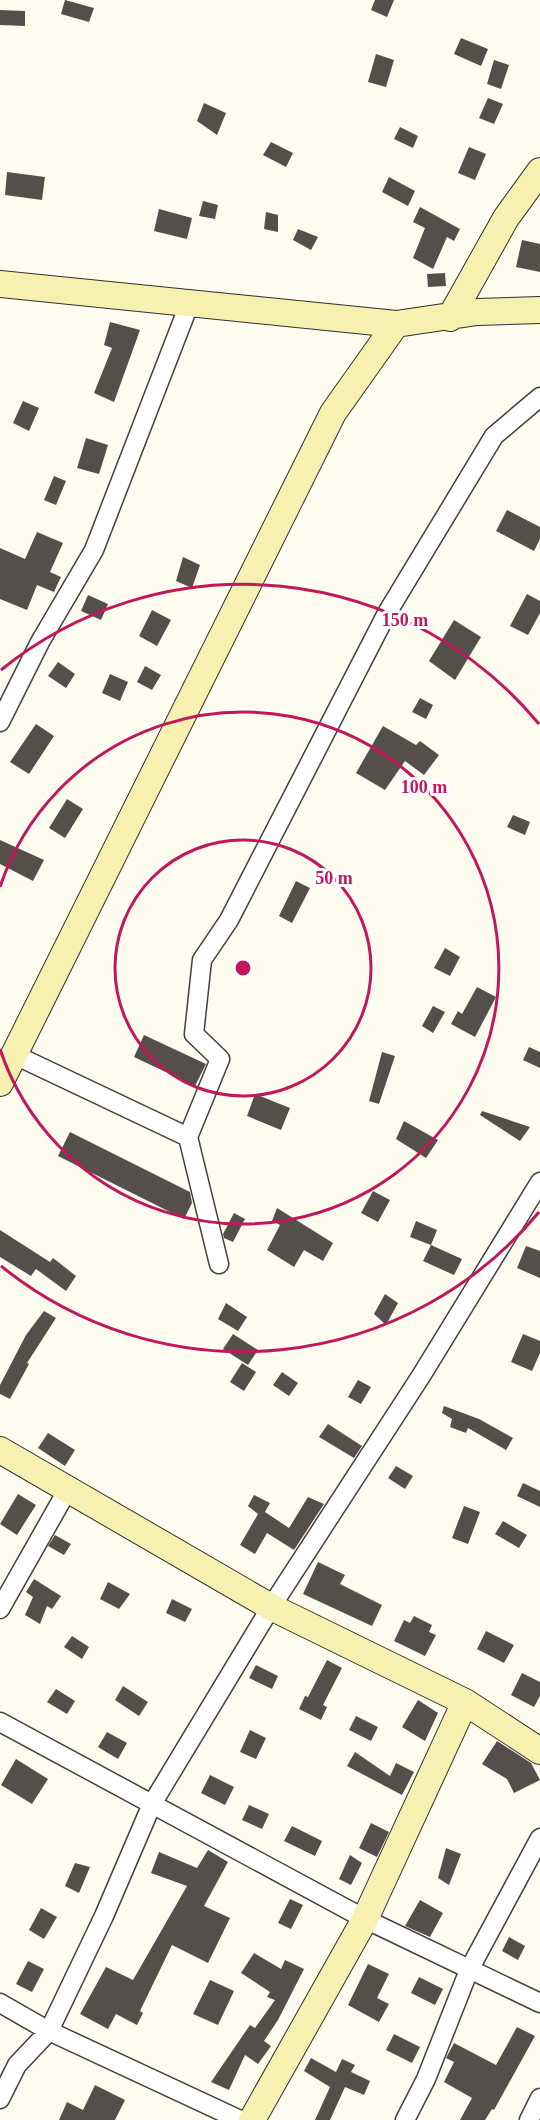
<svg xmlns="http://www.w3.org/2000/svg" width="540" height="2120" viewBox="0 0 540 2120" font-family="'Times New Roman',serif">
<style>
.building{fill:#554f4b}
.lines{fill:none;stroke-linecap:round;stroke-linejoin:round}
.street-casing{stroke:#404040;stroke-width:21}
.secondary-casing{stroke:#2f2f2f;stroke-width:28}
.street{stroke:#fff;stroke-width:18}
.secondary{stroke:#f8f0b0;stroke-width:26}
.ring{fill:none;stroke:#c2185b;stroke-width:3}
.centre{fill:#c2185b;stroke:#fff;stroke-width:3}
.ring-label{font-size:18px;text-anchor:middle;font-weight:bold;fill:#c2185b;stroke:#fff;stroke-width:6;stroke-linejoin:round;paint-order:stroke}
</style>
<rect width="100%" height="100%" fill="#fefbef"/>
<path class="building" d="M65,0L94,8L89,22L61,14Z
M375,0H394L387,17L371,10Z
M0,10L25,11V26L0,25Z
M461,38L488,49L481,66L454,54Z
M376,54L394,60L386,87L368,82Z
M494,60L509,65L501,89L487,84Z
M488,98L503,104L494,124L479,118Z
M204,103L226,113L217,135L197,121Z
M400,127L418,136L413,148L394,139Z
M271,142L293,153L286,167L263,155Z
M469,147L486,154L475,180L458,173Z
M7,172L45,177L42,200L5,195Z
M389,177L415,191L408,206L382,192Z
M203,201L218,205L215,219L199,216Z
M420,207L460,229L454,241L447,237L433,269L413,258L425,228L413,222Z
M159,209L192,218L187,239L154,231Z
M266,212L278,215V232L264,229Z
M298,229L318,237L311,250L293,240Z
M522,240L540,244V272L516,267Z
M445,273L446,286L428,287L427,274Z
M110,322L140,330L114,402L94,393L112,348L104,345Z
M23,401L39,408L29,431L13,423Z
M86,438L108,445L99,474L77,468Z
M54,476L66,481L56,505L44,500Z
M507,510L540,527V539L534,551L496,531Z
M37,532L63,543L50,572L61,577L54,592L37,585L27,610L0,599V548L25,559Z
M183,557L200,565L192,588L176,581Z
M527,594L540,601V613L528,635L510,626Z
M88,595L108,604L101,620L81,611Z
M152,610L171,620L157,646L139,636Z
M454,620L481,637L455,680L429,661Z
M58,662L75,674L66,688L48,676Z
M145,666L161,675L152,690L137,682Z
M110,674L128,682L120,701L102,693Z
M420,698L433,705L426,719L412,712Z
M36,724L54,736L29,774L10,762Z
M383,726L416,745L420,741L439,755L424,775L405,761L385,790L356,773Z
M67,799L83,809L65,838L49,828Z
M513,815L530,822L525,835L507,827Z
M0,840L44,860L33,881L0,864Z
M296,881L310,888L292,923L279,916Z
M445,948L460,957L450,976L434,968Z
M477,987L496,997L475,1037L451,1024L458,1011L462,1014Z
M433,1006L445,1012L433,1033L422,1026Z
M144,1035L206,1064L195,1086L134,1057Z
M529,1047L540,1052V1068L523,1060Z
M382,1052L395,1056L379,1104L369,1101Z
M255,1094L290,1108L281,1130L247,1116Z
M482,1111L530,1127L520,1141L480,1115Z
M404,1121L438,1140L426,1158L396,1139Z
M70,1132L190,1192L192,1203L184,1219L58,1156Z
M373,1191L390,1200L378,1222L361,1213Z
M277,1208L333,1243L323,1261L304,1250L294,1267L267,1250L280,1225L272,1221Z
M234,1213L245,1219L233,1242L224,1238L223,1234Z
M416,1221L437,1230L431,1245L410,1237Z
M0,1230L50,1262L53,1258L76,1276L66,1291L36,1269L31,1276L0,1257Z
M431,1245L462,1259L454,1275L423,1261Z
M526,1246L540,1251V1278L517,1268Z
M385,1294L398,1303L386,1325L374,1314Z
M226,1303L247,1317L238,1331L218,1319Z
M44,1311L56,1318L27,1363L29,1364L10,1399L0,1394V1385L26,1335Z
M233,1334L258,1350L248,1365L223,1349Z
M523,1334L540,1341V1353L532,1371L511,1362Z
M242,1363L256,1372L244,1391L230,1382Z
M282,1372L298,1383L289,1396L273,1385Z
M358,1380L371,1387L361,1404L348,1397Z
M444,1406L479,1419L513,1438L506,1450L468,1428L466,1433L450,1427L452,1419L442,1413Z
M328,1424L362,1446L354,1458L319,1437Z
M48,1433L75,1450L65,1466L38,1448Z
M396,1466L413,1476L405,1489L388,1478Z
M523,1483L540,1491V1507L517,1496Z
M18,1494L36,1505L17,1535L0,1524Z
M254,1495L270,1503L265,1512L289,1528L308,1497L324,1504L294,1550L267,1533L255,1554L240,1545L258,1514L248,1506Z
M464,1506L480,1512L468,1544L452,1538Z
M503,1521L527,1535L519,1548L495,1534Z
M55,1535L71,1544L64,1555L48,1546Z
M318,1562L345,1575L340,1584L382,1605L372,1626L303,1594Z
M34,1579L61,1596L52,1609L47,1606L40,1624L25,1615L33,1597L26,1592Z
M108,1582L130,1594L119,1609L100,1599Z
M172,1599L192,1609L185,1622L166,1613Z
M414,1616L432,1625L429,1632L436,1635L425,1656L394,1641L404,1620L410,1623Z
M486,1631L514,1645L504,1663L477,1649Z
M72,1636L89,1647L82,1659L64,1647Z
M327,1660L342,1668L323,1705L327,1707L321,1720L299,1709L305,1696L308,1697Z
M256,1665L278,1676L272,1689L249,1678Z
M522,1673L540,1682V1696L534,1707L511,1695Z
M123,1686L148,1702L139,1716L115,1700Z
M56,1689L75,1701L67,1714L47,1702Z
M418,1700L438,1713L425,1741L402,1727Z
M356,1716L378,1727L371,1741L349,1730Z
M250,1730L266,1738L256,1759L240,1752Z
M107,1732L127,1743L118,1759L98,1747Z
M497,1741L531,1763L540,1780L514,1793L507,1779L482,1764Z
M355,1752L390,1776L396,1763L414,1772L402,1795L347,1766Z
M16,1759L48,1779L32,1804L1,1785Z
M210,1775L234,1787L225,1805L201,1793Z
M249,1805L269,1814L262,1829L242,1820Z
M371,1823L389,1832L377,1857L359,1848Z
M292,1826L322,1841L315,1856L284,1841Z
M446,1848L461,1854L449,1885L438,1878Z
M208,1850L228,1862L204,1906L230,1918L208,1963L172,1945L140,2011L143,2013L137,2025L116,2014L108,2029L80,2014L106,1967L133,1980L187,1886L151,1873L159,1852L197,1868Z
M350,1855L362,1863L351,1885L339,1879Z
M75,1863L90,1867L79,1893L65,1886Z
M290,1899L303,1905L291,1929L278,1923Z
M420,1900L443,1913L430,1937L405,1926Z
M41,1908L57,1917L44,1939L29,1930Z
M509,1937L525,1946L518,1960L502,1951Z
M254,1953L281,1969L285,1960L304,1969L278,2020L264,2041L271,2046L258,2064L245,2055L229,2090L211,2082L250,2025L255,2028L275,2000L267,1997L270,1992L241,1973Z
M28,1961L44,1969L32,1992L16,1984Z
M368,1964L389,1974L377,1998L389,2004L379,2022L348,2005Z
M419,1977L443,1989L435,2005L411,1993Z
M210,1980L234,1991L218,2025L193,2014Z
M517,2027L535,2036L494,2110L492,2109L485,2120H460L472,2098L444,2082L454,2062L446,2058L454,2043L496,2065Z
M394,2034L420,2047L412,2063L386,2050Z
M311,2058L336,2072L342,2059L355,2065L351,2072L370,2081L364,2095L345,2087L330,2120H315L330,2087L304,2071Z
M95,2085L125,2100L115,2120H59L67,2102L83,2110Z"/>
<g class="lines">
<defs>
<path id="street" d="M0,722L40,642L94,550L190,302
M15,1055L188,1137
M219,1264L188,1137L220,1059L194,1034L202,960L229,920L387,613L494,436L540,397
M0,1609L68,1489
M0,1722L365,1919L540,2003
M0,2003L49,2031L240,2120
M0,2099L17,2065L49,2031L104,1916L152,1804L271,1607L421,1376L540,1182
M405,2120L426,2079L469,1970L540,1838
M529,2120L540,2098"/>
<path id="secondary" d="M0,284L396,324L477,312L540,310
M450,318L506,218L540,171
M0,1083L333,413L396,324
M0,1450L271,1607L465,1702L540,1751
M252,2120L365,1919L465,1702"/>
</defs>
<use href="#street" class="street-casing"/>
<use href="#secondary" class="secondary-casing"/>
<use href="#street" class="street"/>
<use href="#secondary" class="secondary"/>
</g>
<g class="ring">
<circle cx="243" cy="968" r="128"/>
<path d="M0 887A256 256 0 1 1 0 1049"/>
<path d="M539 1212A384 384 0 0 1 1 1266M1 670A384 384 0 0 1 539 724"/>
</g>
<circle cx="243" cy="968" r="9" class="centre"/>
<g class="ring-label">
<text x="405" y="626">150 m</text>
<text x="424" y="793">100 m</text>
<text x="334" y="884">50 m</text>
</g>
</svg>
